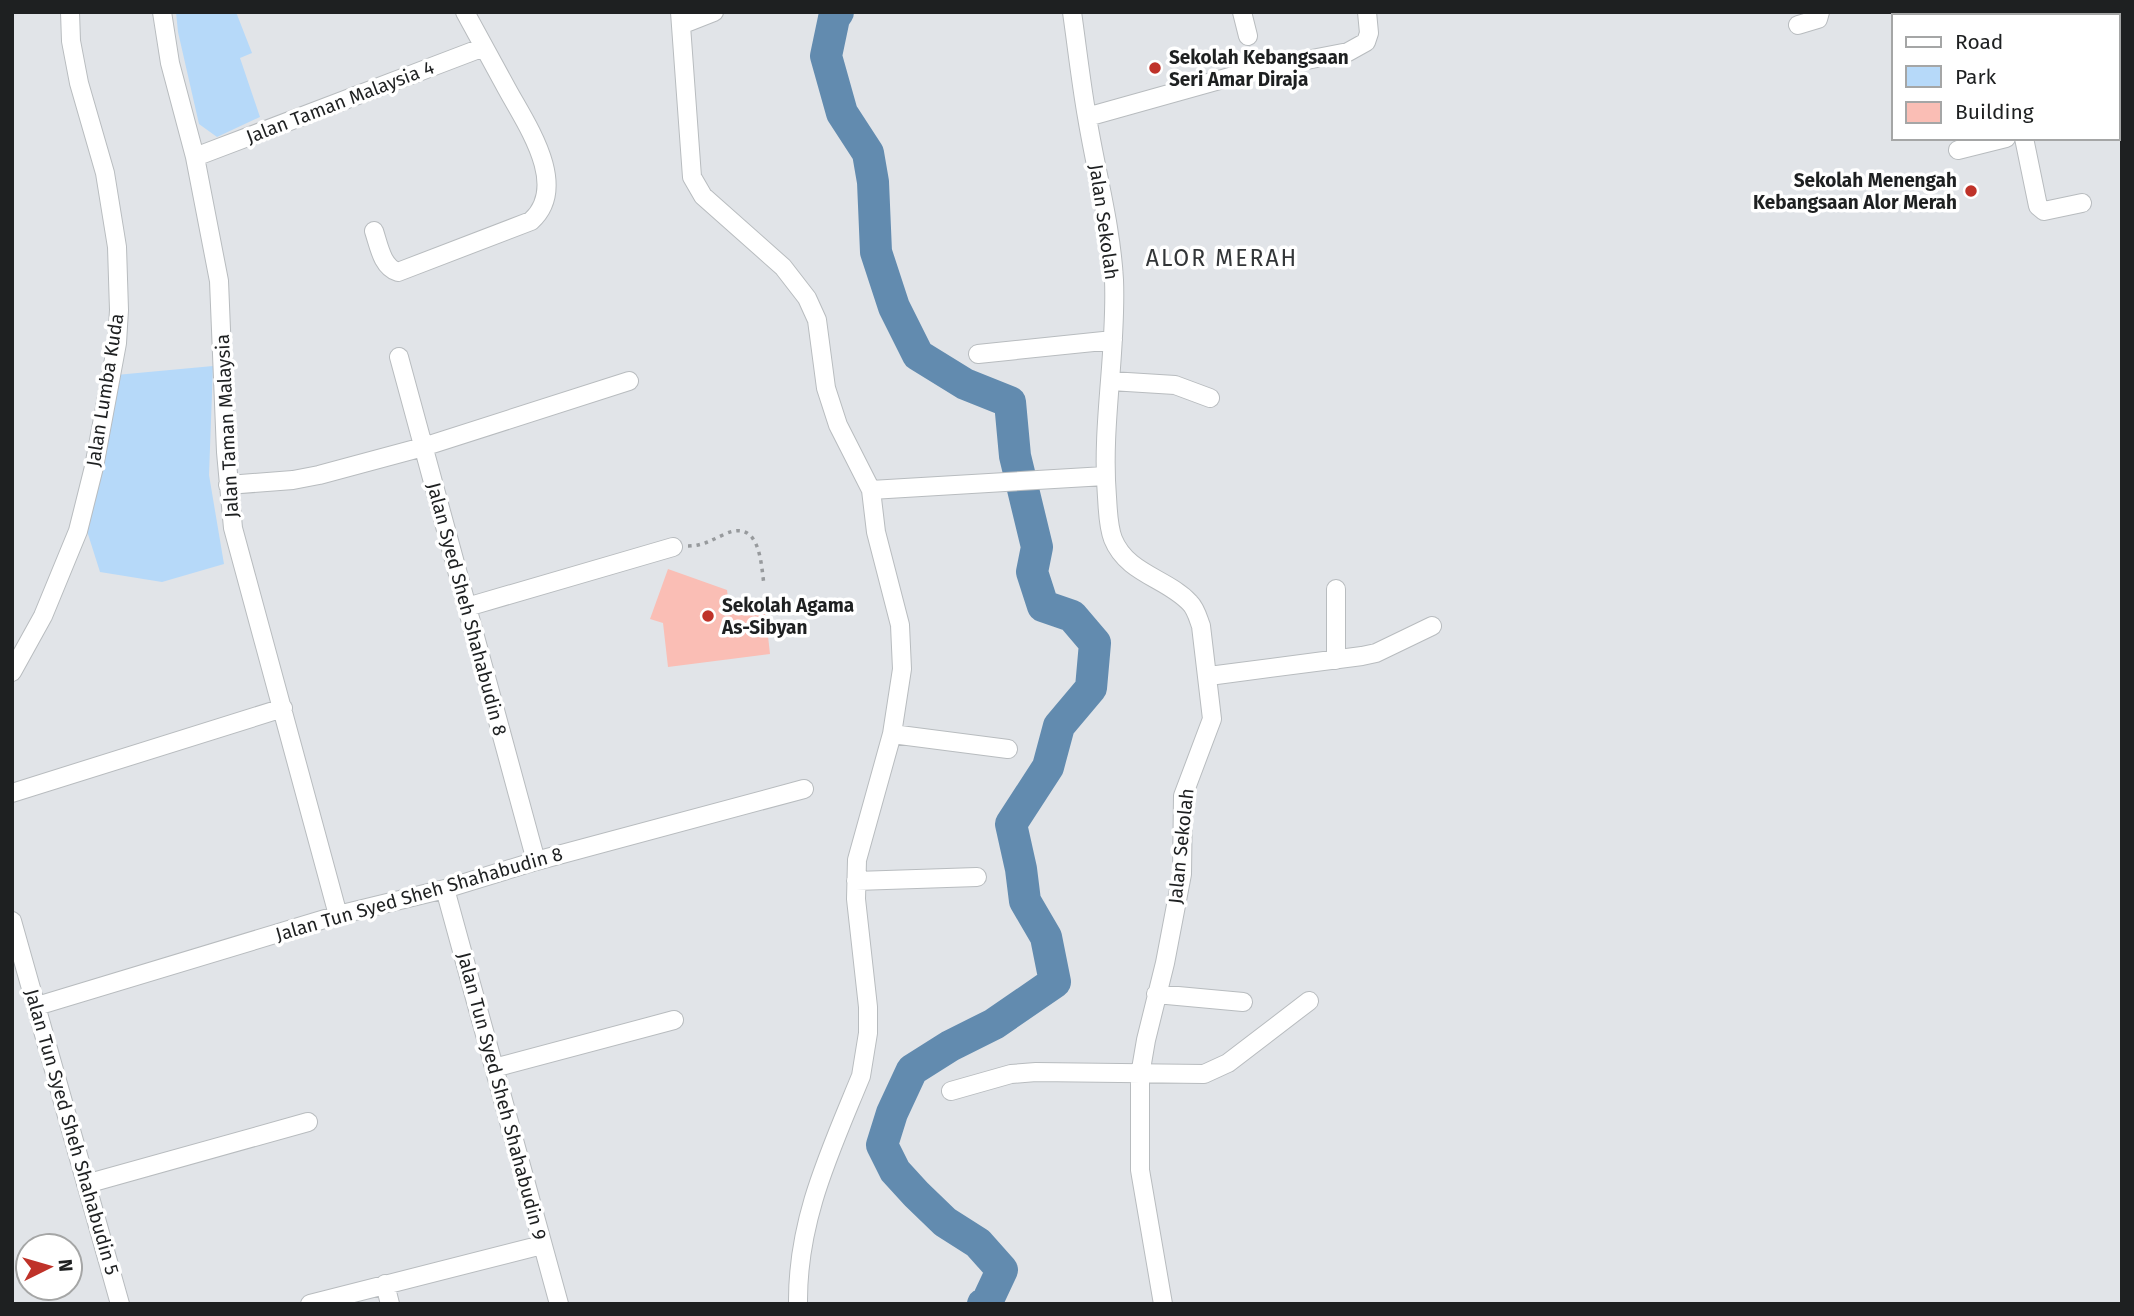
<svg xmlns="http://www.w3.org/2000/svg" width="2134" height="1316" viewBox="0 0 2134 1316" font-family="'Fira Sans',sans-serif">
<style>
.green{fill:#b6d9f9}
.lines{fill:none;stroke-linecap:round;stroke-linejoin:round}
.river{stroke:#628baf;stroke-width:32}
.building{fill:#fabeb5}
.minor-casing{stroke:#b8bcbf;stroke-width:20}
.path{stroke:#979a9d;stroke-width:3.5;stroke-dasharray:3.5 5;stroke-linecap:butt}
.minor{stroke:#fff;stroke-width:18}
.poi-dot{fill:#bf3229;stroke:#fff;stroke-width:2.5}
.labels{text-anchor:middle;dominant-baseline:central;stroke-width:7;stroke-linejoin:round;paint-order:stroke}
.poi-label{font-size:19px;font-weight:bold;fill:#1e2021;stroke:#fff;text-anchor:start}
.street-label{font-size:19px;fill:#1e2021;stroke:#fff}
.quarter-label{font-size:23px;letter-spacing:2px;fill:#333638;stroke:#fff}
</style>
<rect width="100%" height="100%" fill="#e1e4e8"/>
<path class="green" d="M176,12H236L252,53L240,58L260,117L217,137L199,124L178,32Z
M213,366L209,475L224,564L162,582L100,572L87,531L105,451L116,375Z"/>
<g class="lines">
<path class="river" d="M838,12L834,18L826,56L842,113L868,153L873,182L876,252L894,307L918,355L965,384L1010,402L1015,456L1037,547L1032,572L1043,606L1072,616L1095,643L1091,688L1059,726L1048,767L1011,824L1021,869L1025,901L1046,937L1055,982L994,1024L950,1046L912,1070L892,1113L882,1145L895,1171L916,1194L945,1222L978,1243L1002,1270L987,1302L983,1304"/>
</g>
<path class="building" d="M668,569L727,590L730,614L765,609L770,654L668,667L663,623L650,619Z"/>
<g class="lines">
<defs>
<path id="minor" d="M162,12L170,63L195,157L219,281L226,452L233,528L338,915
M680,12L692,177L703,196L783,267L807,298L817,320L826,388L838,425L871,490L876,532L900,625L902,669L892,734L857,860L856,899L868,1007V1033L861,1076C830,1152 797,1220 798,1304
M1072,12C1077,47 1081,83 1087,117C1096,172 1111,225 1114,280C1117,352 1101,425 1107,497C1108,511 1108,526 1113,539C1127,574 1167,578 1190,603C1196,609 1198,618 1201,626L1212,719L1183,796L1182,874L1165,963L1146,1040L1140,1075V1170L1163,1304
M1242,12L1248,36
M2068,12L2069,16
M681,25L714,12
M1798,25L1818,19L1820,12
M2118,42L2122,41
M2118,103L2122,102
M1087,117L1255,70L1348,52L1366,42L1369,33L1367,12
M2024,138L2038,206L2044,211L2082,203
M1958,150L2006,138
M195,157L484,47
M374,231C379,246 382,267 398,272L531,221C570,186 526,124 507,89C493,63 479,38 465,12
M978,354L1113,340
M399,357L536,861
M1111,381L1175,385L1210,398
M228,485L293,480L319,475L423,447L629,381
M871,490L1105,476
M467,607L673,547
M1336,660V589
M12,672L43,616L78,531L94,467L117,343L119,310L117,247L105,173L79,83L71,41L70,12
M1209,676L1362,656L1376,653L1432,626
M892,734L1008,749
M12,793L283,708
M856,881L977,877
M445,889L559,1304
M12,921L120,1304
M1156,994L1243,1002
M37,1006L338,915L445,889L536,861L804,789
M494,1068L674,1020
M951,1091L1011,1074L1036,1072L1204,1074L1228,1063L1309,1001
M86,1184L308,1122
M385,1284L390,1304
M310,1304L542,1245"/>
</defs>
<use href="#minor" class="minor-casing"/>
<path class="path" d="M688,546C702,546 712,540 725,534C760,518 761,563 764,585"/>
<use href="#minor" class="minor"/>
</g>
<g class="poi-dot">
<circle cx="1155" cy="68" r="7"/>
<circle cx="1971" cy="191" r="7"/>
<circle cx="708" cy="616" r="7"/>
</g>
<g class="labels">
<g class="poi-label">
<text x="1169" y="57">Sekolah Kebangsaan<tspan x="1169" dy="22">Seri Amar Diraja</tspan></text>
<text x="1957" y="180" text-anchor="end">Sekolah Menengah<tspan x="1957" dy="22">Kebangsaan Alor Merah</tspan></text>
<text x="722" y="605">Sekolah Agama<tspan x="722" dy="22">As-Sibyan</tspan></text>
</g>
<g class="street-label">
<text transform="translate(340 102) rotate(-21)">Jalan Taman Malaysia 4</text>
<text transform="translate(1104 222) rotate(82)">Jalan Sekolah</text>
<text transform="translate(105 390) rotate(-81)">Jalan Lumba Kuda</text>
<text transform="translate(227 426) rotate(-93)">Jalan Taman Malaysia</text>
<text transform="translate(467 609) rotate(75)">Jalan Syed Sheh Shahabudin 8</text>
<text transform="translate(1181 846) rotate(-84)">Jalan Sekolah</text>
<text transform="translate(419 894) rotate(-16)">Jalan Tun Syed Sheh Shahabudin 8</text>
<text transform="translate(502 1096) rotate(75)">Jalan Tun Syed Sheh Shahabudin 9</text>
<text transform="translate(72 1132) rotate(74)">Jalan Tun Syed Sheh Shahabudin 5</text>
</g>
<g class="quarter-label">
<text x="1222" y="258">ALOR MERAH</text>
</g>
</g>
<rect width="2134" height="1316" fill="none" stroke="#1e2021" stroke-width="28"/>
<rect x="1892" y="14" width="228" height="126" fill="#ffffff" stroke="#a5a6a6" stroke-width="2"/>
<rect x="1906" y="37" width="35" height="10" fill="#ffffff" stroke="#a5a6a6" stroke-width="2"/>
<text x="1955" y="49" font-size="21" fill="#1e2021">Road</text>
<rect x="1906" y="66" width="35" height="21" fill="#b6d9f9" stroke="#a5a6a6" stroke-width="2"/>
<text x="1955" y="84" font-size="21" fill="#1e2021">Park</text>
<rect x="1906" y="102" width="35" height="21" fill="#fabeb5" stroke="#a5a6a6" stroke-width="2"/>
<text x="1955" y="119" font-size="21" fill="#1e2021">Building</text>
<g transform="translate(49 1267) rotate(85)"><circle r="33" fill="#ffffff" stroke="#a5a6a6" stroke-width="2"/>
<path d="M0-5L12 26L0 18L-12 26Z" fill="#bf3229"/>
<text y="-10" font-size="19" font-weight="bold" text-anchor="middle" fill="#1e2021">N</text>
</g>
</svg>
